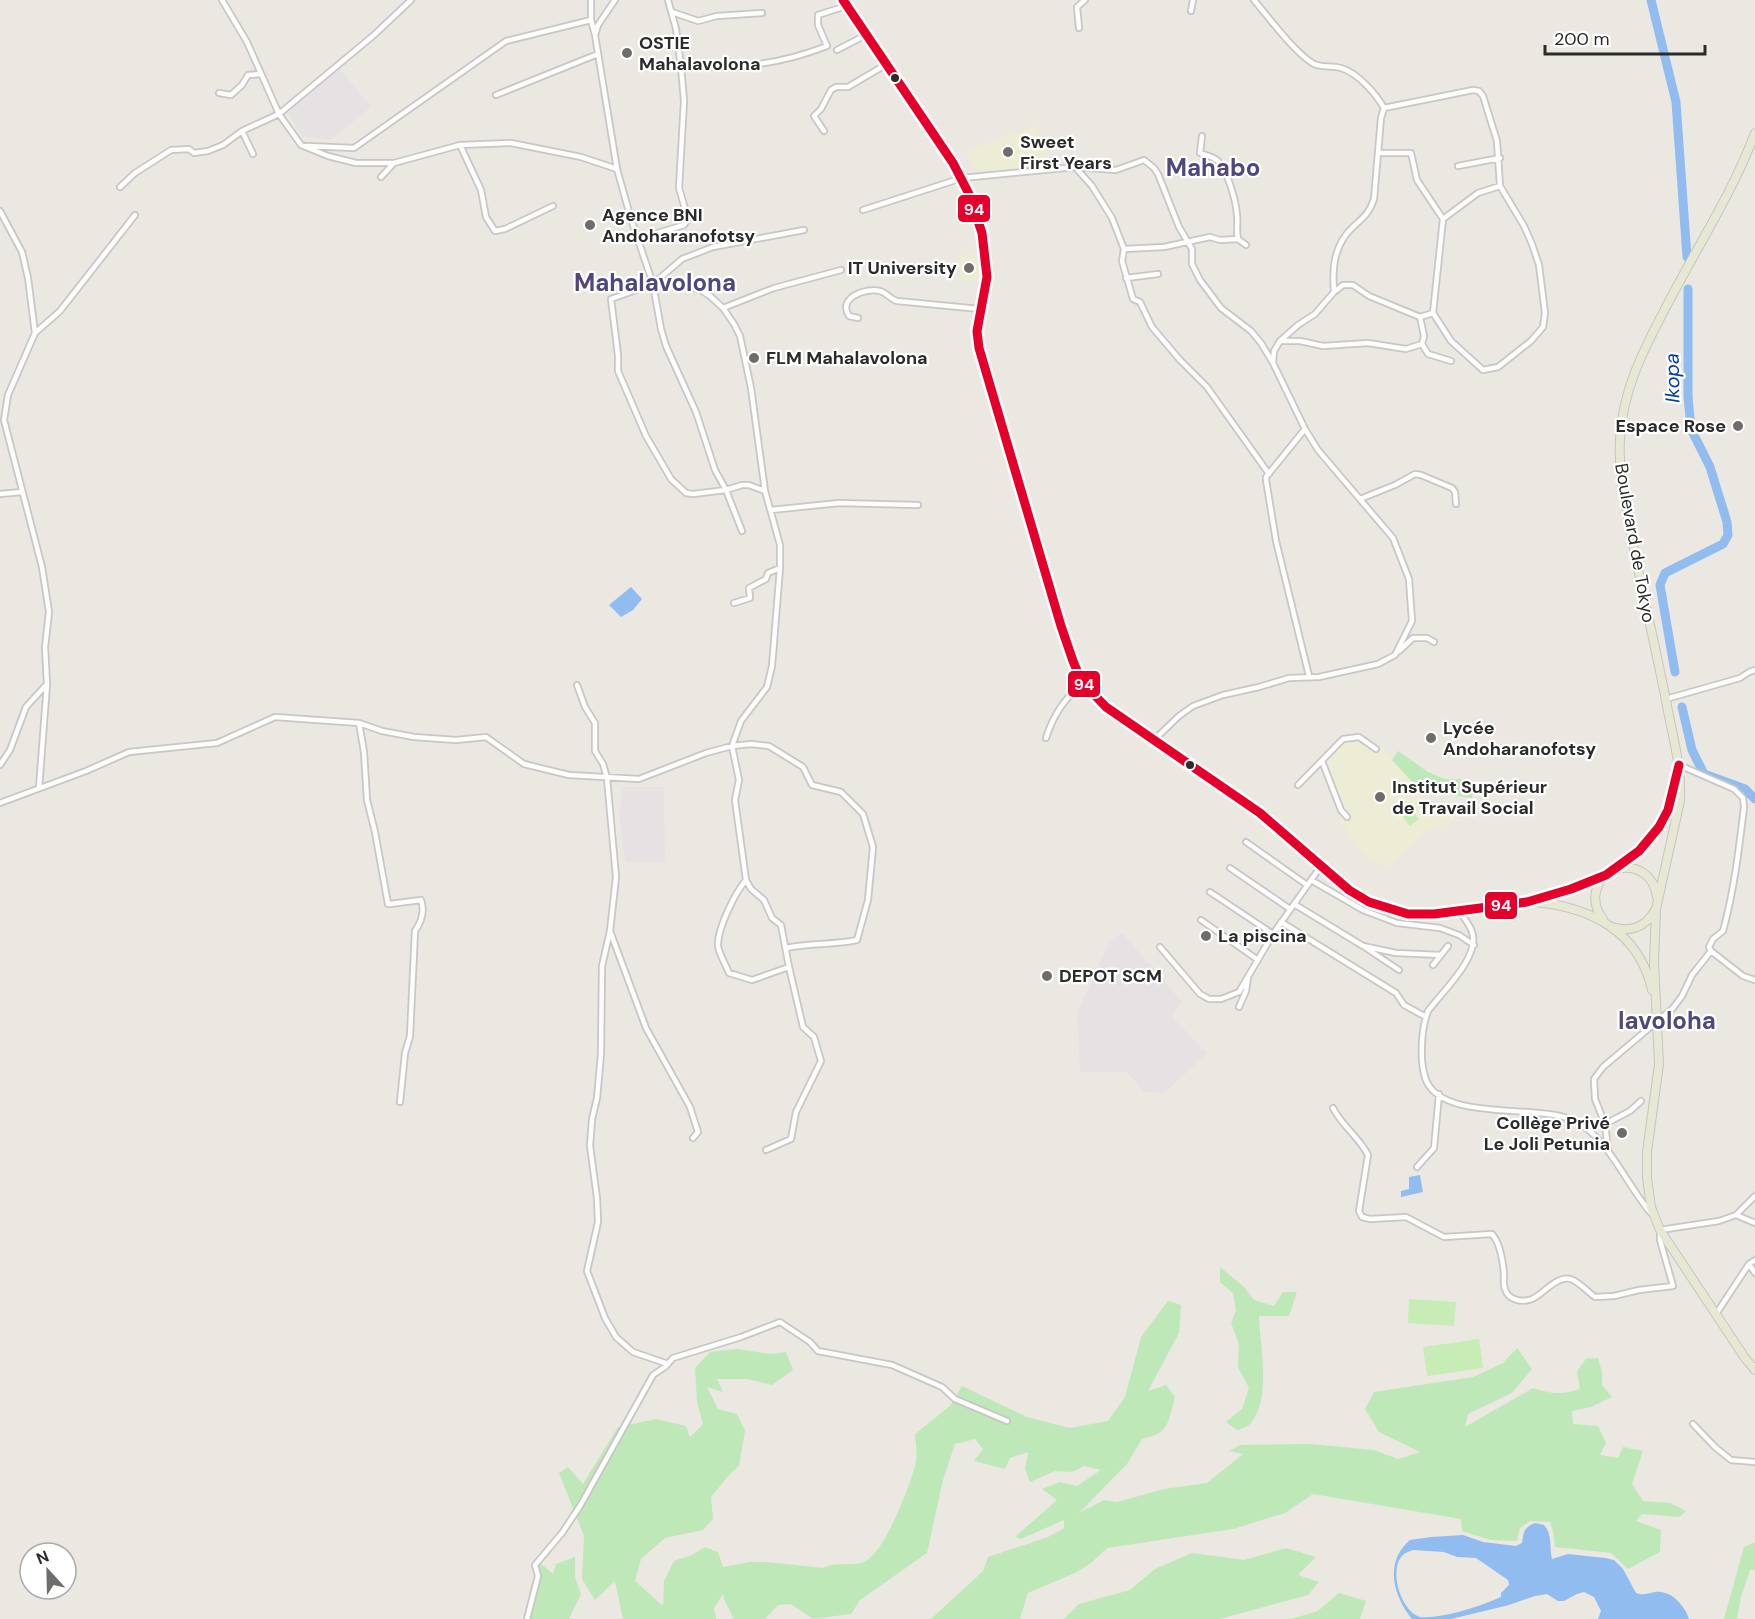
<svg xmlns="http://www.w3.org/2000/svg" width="1755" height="1619" viewBox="0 0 1755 1619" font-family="'DM Sans',sans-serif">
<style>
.industrial{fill:#e6e2e4}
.education{fill:#edecd5}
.green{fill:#bfe8b8}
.pitch{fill:#c8ecb5}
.water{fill:#90bcf0;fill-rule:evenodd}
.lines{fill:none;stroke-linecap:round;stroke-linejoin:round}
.river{stroke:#90bcf0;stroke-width:9}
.street-casing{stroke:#c8c6c7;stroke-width:8}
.primary-casing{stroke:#c5c5c2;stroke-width:10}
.street{stroke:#fcfcfa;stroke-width:4.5}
.primary{stroke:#e7e8d3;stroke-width:8}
.bus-1-casing{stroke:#fff;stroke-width:14}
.bus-1{stroke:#e4002b;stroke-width:9}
.poi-dot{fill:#6e6d6b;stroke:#fff;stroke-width:2}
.bus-dot{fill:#2b2b2b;stroke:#fff;stroke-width:2}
.labels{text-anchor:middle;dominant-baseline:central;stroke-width:4.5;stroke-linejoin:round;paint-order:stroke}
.poi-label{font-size:18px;font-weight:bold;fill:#2b2b2b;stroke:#fff;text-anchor:start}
.street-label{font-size:18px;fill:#2b2b2b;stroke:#fff}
.water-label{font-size:20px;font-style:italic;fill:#0541a5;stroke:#fff}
.district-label{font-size:24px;font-weight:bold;fill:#4e487f;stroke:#fff}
.line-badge{stroke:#fff;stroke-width:2}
.badge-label{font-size:16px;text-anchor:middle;font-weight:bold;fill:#fff}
</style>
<rect width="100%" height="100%" fill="#eae8e1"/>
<path class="industrial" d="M338,67L371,107L330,140L301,136L288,111Z
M623,787H664L665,862H625L619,814Z
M1122,933L1182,1002L1172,1017L1207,1053L1164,1093L1144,1092L1127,1072H1080L1077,1013L1109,943Z"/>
<path class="education" d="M1036,125L1054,166L984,174L966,155L971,149Z
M977,254L982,280H960L958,256Z
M1359,737L1375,749L1383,748L1418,789L1426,805L1461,820L1428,830L1388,868L1362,853L1340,821L1346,817L1324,761L1343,739Z"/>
<path class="green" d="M1398,751L1428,772L1445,779H1466L1473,787L1472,798L1452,795L1429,783L1416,786L1392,760Z
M1220,1267L1244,1287L1254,1300L1274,1306L1283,1292H1297L1289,1316H1259C1260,1347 1272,1399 1250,1424C1247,1427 1242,1429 1237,1430L1226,1422L1242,1409L1249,1388L1238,1367L1239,1344L1231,1323L1236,1310L1233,1293L1220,1282Z
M1168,1301L1181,1305L1179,1333L1148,1391L1166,1385L1175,1397C1168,1422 1170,1433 1142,1439L1127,1464L1079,1513L1104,1500L1117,1502L1164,1489L1207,1483L1243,1454L1229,1451L1240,1445L1311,1444L1374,1450L1398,1459L1420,1452L1379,1432L1365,1409L1374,1392L1473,1377L1503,1363L1517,1348L1532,1369L1512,1393L1468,1414L1465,1427L1533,1388C1552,1394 1560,1395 1580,1389L1577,1371L1586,1359L1598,1358L1602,1372V1385L1612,1397L1591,1407L1572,1411L1573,1424L1598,1426L1606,1443L1600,1455L1618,1458L1623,1447L1643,1451L1632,1484L1643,1501L1670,1503L1686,1511L1679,1517L1642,1514L1636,1521L1661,1530L1660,1552L1628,1569L1611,1553L1555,1547L1553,1531L1550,1522L1530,1521L1520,1528L1517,1541L1491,1540L1462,1531L1461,1519L1313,1494L1285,1513L1233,1529L1107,1548L1091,1563L1075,1573L1028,1593L1020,1619H931L983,1571L988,1557L1048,1537L1064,1528V1520L1021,1539L1015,1537L1057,1500L1042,1489L1060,1482L1077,1486L1101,1470L1084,1466L1072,1472L1055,1471L1030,1482L1025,1469L1028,1452L1010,1458L1005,1469L974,1461L983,1449L975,1439L955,1444L943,1480L927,1553L860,1600L851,1614L813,1619L791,1604L778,1605L765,1619H733C731,1609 724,1604 723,1594L714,1608L716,1619H623L615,1581L595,1600L582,1579L584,1536L559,1473L568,1467L583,1484L618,1427L656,1419L686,1426L690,1437L703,1424L697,1402L695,1368L710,1352L737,1349L771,1354L786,1352L793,1370L772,1385L747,1379H717L723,1392L707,1387L718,1409L737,1414L745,1431L739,1466L730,1474L711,1497L713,1519L703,1530L665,1538L641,1559L635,1581L663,1606L664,1581L674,1561L692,1555L705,1547L718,1552L723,1567L750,1562H767L823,1568C837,1561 851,1567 864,1562C884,1554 909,1488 915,1466C918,1456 916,1444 915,1434L950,1406L962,1386L1027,1417L1070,1428L1108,1421L1125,1397L1141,1337Z
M1755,1542V1570H1750L1741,1597L1737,1619H1724L1744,1547Z
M1286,1548L1316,1557L1298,1575L1319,1582L1308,1595L1220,1619H1064L1079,1604L1130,1590L1155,1569L1192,1553L1244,1560Z
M575,1557V1577L581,1594L569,1619H527L530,1589L540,1563L553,1574L556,1564Z
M1339,1593L1366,1601L1360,1619H1291L1318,1611Z"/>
<path class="pitch" d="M1405,803L1419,819L1410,826L1397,810Z
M1409,1299L1456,1302L1454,1326L1408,1323Z
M1479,1339L1483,1368L1427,1376L1423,1347Z"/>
<path class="water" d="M631,587L642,599L633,610L621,617L609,605Z
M1420,1175L1423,1192L1401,1197V1191L1409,1189V1177Z
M1535,1523L1544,1525C1553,1535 1549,1547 1552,1559L1568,1554L1605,1558L1614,1560L1623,1569L1636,1593C1644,1596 1647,1593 1656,1592C1671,1590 1685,1606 1689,1619H1598L1601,1611L1594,1597L1584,1592L1577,1594L1564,1601H1558L1547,1594L1535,1596L1509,1605L1451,1619H1412C1393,1596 1384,1562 1410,1540L1431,1537L1463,1535L1483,1542L1516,1546L1522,1543C1524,1532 1523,1528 1535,1523ZM1413,1550L1444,1552L1457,1557L1476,1558L1508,1580L1509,1585L1501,1593V1597C1481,1606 1442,1619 1420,1617C1402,1612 1389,1573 1401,1557C1404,1553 1408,1552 1413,1550Z"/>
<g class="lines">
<path class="river" d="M1651,0L1676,102L1687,257
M1675,672L1660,585L1665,573L1723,544L1728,535L1727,522L1710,467L1691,429L1688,396V289
M1682,707L1692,750L1704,774L1745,789L1755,799"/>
<defs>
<path id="street" d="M222,0L247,42L279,114L301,145L328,156L356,163H394L460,145L511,143L581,157L617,169
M591,0V20L595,35
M615,0L598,25L595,35L617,169L631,219L653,284L661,329L666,346L696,412L715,470L726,490L742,531
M1191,11L1193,0
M672,12L698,21L717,16L762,13
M1079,28L1077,7L1085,0
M837,50L866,35
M681,67C738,67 773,67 827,46L818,25V15L846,6
M219,93L231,95L242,85L248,75L261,74
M496,95L598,54
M1384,108L1473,90L1479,91L1483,96L1497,141L1500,186L1524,226L1532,244L1539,265L1545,313L1543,327L1531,341L1498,367L1483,370L1451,341L1433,313L1420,317L1424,336L1422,344
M242,131L253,154
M824,131L814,116L821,109L831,90L836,87H848L887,64
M1202,136L1200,153C1205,155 1214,157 1218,161C1228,172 1236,201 1237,215C1238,224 1236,230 1238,239L1246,245
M460,145L481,190L486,217L495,231L505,229L553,206
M307,146L354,148L506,41L591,20
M1379,153H1411L1417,180L1443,219L1478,193L1500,186
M1458,166L1500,158
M1075,167L1116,170L1144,160L1154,168L1158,174L1179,227L1192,249V264L1200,280L1221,308L1251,331L1261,343L1273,363
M381,177L394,163
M120,187L135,173L171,150L189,149L194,153L208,151L223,145L242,131L279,114L374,35L411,0
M863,210L962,178L1075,167L1092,186L1112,218L1124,249L1122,261L1133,299L1140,302L1152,327L1180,360L1207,387L1269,474
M0,211L22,252L28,278L35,333L8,395L4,420L42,567L49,612L45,647L47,684L39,788
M638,239L684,225L688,219L679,188L684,101L681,67L676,29L668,0
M1124,249L1164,247L1210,237L1220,240L1238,239
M1126,278L1158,274
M657,282H667L699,289L710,296L723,308L734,324L740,336L751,388L765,491L780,545V568L772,666L767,687L741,721L732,746L739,780L735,800L746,880L751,889L764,900L772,918L781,925L789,967L803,1027L814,1037L821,1061L796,1112L791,1139L766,1150
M1334,292L1343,285H1353L1369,296L1420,317
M723,308L774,288L841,270
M1433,313L1443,219
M858,318L849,316C837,298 866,287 880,291C887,293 890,299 897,301L980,309
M35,333L60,311L135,215
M1280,341H1300L1323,346L1368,343L1406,349L1422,344L1428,354L1451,361
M1305,429L1266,477V480L1276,541L1309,676
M765,491L749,485H742L726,490L693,494L686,493L671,479L646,436L618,371V355L611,299L653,284L682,259L713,247L804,230
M0,494L22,492
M1360,499L1395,485L1415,474L1421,475L1452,488L1455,492L1456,504
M771,510L839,503L918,505
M734,603L750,598L749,588L766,579L768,573L780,568
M1399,651L1413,638H1427L1434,642
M577,685L585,707L595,723V751L603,764L607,778L616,877L610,931L602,966L601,1054L597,1098L592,1119L590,1146L597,1198L598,1222L587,1271L605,1318L616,1337L633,1352L668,1364
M1666,699L1740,678L1749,672L1755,670
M359,723L364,752L367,800L375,832L388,904H390L421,900C425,911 422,921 415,931L410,1036L405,1053L400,1102
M1046,738C1054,713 1064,701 1082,682
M1155,739L1179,716L1193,706L1223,695L1259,687L1289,678L1319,677L1378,664L1395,655L1412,621L1409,579L1393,538L1318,450L1305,429L1273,363L1274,351L1280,341L1298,325L1315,314L1334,292C1332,267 1334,244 1354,226C1364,217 1370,212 1374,199L1381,118L1384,108C1376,94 1358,73 1341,68C1333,65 1322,68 1314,64C1295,53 1269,18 1254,0
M1322,761L1341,810L1347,817
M0,765L10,750L26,707L47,684
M1679,765L1734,789L1743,798L1744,807C1739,849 1734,891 1723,931L1713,939L1709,947L1711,951
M1298,785L1343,739L1359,737L1376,749
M0,803L86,771L129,752L217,743L275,717L359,723L382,731L414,737L456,740L486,737L524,764L569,775L639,779L706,753L732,746L751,744L769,746L803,767L812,785L841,792L863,814L873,847L868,900L857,940C833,945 810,943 786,948
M1246,842L1307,885
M1230,868L1290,909
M746,880C735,893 717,929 718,946C719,954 726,965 729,973L752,980L789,967
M1311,880L1363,910L1397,923L1440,928L1459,935L1474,945
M1210,892L1273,934
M1294,904L1363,946L1396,953L1441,955L1433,965
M1460,912C1464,918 1470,925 1472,932C1481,956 1442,992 1428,1011C1422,1027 1421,1043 1422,1061C1423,1069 1424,1080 1430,1087C1454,1120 1539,1104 1575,1121C1608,1137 1627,1186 1651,1213
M1201,920L1258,960
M1281,922L1396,993L1404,1005L1426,1017
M610,931L646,1028L690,1107L698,1132L693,1138
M1160,947L1200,994L1209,999H1221L1239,992L1273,934L1321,866
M1366,948L1399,970
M1441,955L1448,946
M1239,1007L1246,991L1248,978
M1333,1108C1342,1126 1359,1137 1368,1155L1359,1211L1362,1217L1370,1219L1406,1217L1444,1237L1492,1234C1500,1243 1503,1263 1504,1274C1504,1279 1503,1285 1505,1289C1508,1300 1522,1303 1532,1299C1544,1294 1558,1273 1573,1280C1581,1284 1588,1292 1595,1297L1614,1296L1639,1290L1673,1286L1660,1240V1230L1719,1221L1736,1215L1755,1196
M1605,1124L1630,1111L1641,1101
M1608,1150L1605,1124L1595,1099L1594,1079L1603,1067L1673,1008L1682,996L1692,975L1711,951L1743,976L1755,980
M1417,1167L1434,1148L1439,1094
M1736,1215L1755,1223
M1749,1264L1755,1273
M1716,1314L1749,1264L1755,1260
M1693,1424L1715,1447L1731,1460L1755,1462
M527,1619L538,1576L535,1565L562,1533L580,1506L653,1375L665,1367L673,1358L741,1337L780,1322L810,1342L818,1351L892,1365L942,1387L955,1399L1007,1421"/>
<path id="primary" d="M843,0L953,163L969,194L982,233L987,277L977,331L979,348L1061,626L1073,661L1082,682L1106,707L1260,813L1349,890L1369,902L1408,914H1434L1527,902L1571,889L1606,875L1639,851L1659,827L1668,810L1679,765
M1755,133C1732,194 1696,249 1666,307C1644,349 1622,391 1620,439C1618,471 1625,502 1631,533C1642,593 1657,652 1668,711C1674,741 1682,771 1680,801L1656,909L1654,962L1659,1064L1647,1152V1178L1651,1207L1660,1230L1745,1358L1755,1370
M1616,869C1637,864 1654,875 1657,897
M1535,902C1590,907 1639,931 1652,990
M1603,919C1592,905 1593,889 1604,876
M1612,927C1630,933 1646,927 1655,910"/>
</defs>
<use href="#street" class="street-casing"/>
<use href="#primary" class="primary-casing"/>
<use href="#street" class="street"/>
<use href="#primary" class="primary"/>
<defs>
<path id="bus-1" d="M843,0L953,163L969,194L982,233L987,277L977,331L979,348L1061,626L1073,661L1082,682L1106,707L1260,813L1349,890L1369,902L1408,914H1434L1527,902L1571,889L1606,875L1639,851L1659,827L1668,810L1679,765"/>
</defs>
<use href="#bus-1" class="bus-1-casing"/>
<use href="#bus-1" class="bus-1"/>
</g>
<g class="poi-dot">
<circle cx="627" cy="53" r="6"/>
<circle cx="1008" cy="152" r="6"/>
<circle cx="590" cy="225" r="6"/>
<circle cx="969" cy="268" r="6"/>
<circle cx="754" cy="358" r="6"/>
<circle cx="1738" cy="426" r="6"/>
<circle cx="1431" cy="738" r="6"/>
<circle cx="1380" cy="797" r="6"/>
<circle cx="1206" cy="936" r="6"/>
<circle cx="1047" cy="976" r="6"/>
<circle cx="1622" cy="1133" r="6"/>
</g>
<g class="bus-dot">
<circle cx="895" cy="78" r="5"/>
<circle cx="1190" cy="765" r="5"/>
</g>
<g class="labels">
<g class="poi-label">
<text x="639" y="43">OSTIE<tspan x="639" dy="21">Mahalavolona</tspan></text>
<text x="1020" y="142">Sweet<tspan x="1020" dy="21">First Years</tspan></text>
<text x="602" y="215">Agence BNI<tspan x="602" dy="21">Andoharanofotsy</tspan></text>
<text x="957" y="268" text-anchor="end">IT University</text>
<text x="766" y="358">FLM Mahalavolona</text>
<text x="1726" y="426" text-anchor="end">Espace Rose</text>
<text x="1443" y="728">Lycée<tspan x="1443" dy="21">Andoharanofotsy</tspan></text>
<text x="1392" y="787">Institut Supérieur<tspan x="1392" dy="21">de Travail Social</tspan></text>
<text x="1218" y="936">La piscina</text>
<text x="1059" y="976">DEPOT SCM</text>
<text x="1610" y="1123" text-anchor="end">Collège Privé<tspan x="1610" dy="21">Le Joli Petunia</tspan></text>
</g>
<g class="street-label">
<text transform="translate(1635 543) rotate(80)">Boulevard de Tokyo</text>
</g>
<g class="water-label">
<text transform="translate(1672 378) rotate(-91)">Ikopa</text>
</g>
<g class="district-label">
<text x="1213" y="167">Mahabo</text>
<text x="655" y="282">Mahalavolona</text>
<text x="1667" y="1020">Iavoloha</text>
</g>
</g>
<g class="line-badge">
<rect x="957" y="194" width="34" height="29" rx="6" fill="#e4002b"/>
<rect x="1067" y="670" width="34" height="28" rx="6" fill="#e4002b"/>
<rect x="1484" y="891" width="34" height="29" rx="6" fill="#e4002b"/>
</g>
<g class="badge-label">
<text x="974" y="215">94</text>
<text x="1084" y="690">94</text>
<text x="1501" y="911">94</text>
</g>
<g transform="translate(48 1571) rotate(338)"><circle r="28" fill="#ffffff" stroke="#aaaaaa" stroke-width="1.5"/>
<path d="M0-4.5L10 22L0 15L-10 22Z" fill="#6e6d6b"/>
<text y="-9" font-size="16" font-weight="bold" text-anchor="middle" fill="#2b2b2b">N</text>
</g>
<path d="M1545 45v9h160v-9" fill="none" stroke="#2b2b2b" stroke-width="3"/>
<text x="1554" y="45" font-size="18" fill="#2b2b2b" stroke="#ffffff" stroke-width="4.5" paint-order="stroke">200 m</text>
</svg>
